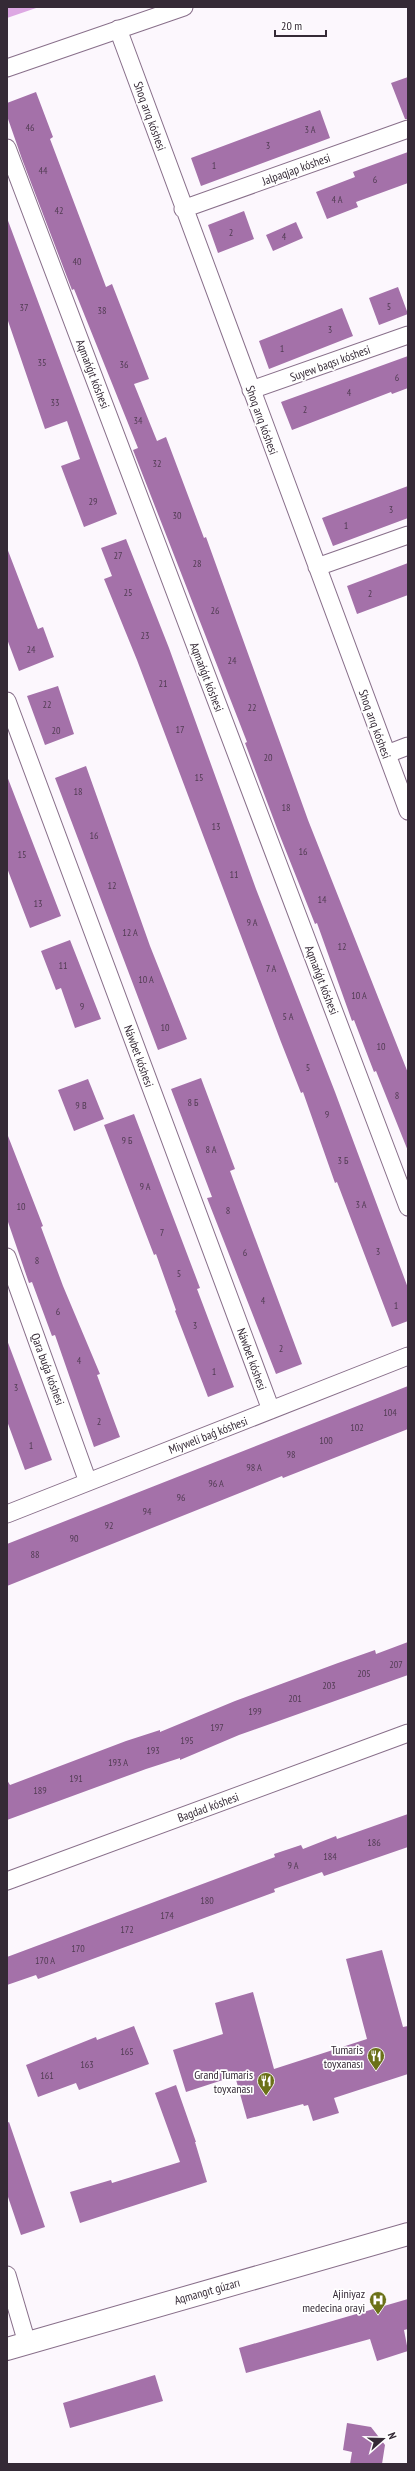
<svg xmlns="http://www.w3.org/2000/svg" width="415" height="2471" viewBox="0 0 415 2471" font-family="'PT Sans Narrow',sans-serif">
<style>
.water{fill:#dda8e3}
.building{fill:#a471a9}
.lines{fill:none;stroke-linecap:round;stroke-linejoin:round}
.street-casing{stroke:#886f8a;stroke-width:19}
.secondary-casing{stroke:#886f8a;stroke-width:24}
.street{stroke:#fff;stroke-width:17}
.secondary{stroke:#fff;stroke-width:22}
.labels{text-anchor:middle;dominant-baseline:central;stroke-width:3.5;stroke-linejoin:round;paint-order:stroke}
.number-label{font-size:10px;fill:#513c53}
.street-label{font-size:12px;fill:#352a36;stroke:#fff}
.poi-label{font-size:12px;fill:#352a36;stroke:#fff;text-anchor:end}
</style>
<rect width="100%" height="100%" fill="#fcf7fd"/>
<path class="water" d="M7,7H39L7,18Z"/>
<path class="building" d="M408,77V119H405L391,83Z
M36,92L53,137L50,139L106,287L112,284L149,379L134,384L157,441L166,437L204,538L206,537L308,820L408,1073V1151L376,1071L374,1072L354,1020L352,1021L317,923L315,924L278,831L245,743L247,742L133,450L138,448L74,289L72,290L22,159L7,116V103Z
M320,110L330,138L201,186L191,158Z
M408,152V183L356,202L358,207L327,219L316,192L355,177L353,172Z
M244,211L254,239L218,253L208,225Z
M7,218L117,514L84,527L61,466L80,459L67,421L45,429L7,318Z
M296,222L303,238L273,251L266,235Z
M398,287L408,314L379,325L369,298Z
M342,308L353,336L269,369L259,341Z
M408,356V388L392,394L391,392L292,430L281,402Z
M408,486V518L333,546L322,518Z
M126,539L169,648L256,889L335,1092L408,1288V1321L392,1327L337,1182L335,1183L303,1092L301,1093L281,1042L137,660L104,579L112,576L101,548Z
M7,548L38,629L43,627L54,657L19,671L7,639Z
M408,563V595L357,614L347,586Z
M58,686L74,734L45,745L27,696Z
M86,766L150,946L187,1039L158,1050L55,778Z
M7,776L61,916L30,928L7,868Z
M70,940L101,1019L75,1028L61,988L56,990L41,951Z
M201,1078L235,1169L230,1171L302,1364L276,1374L207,1198L212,1197L171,1089Z
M88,1079L104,1119L74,1131L58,1090Z
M134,1114L200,1288L197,1289L234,1387L208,1397L175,1311L176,1310L156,1254L154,1255L104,1125Z
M8,1136L43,1226L41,1227L63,1286L100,1374L97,1375L120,1437L94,1447L55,1335L52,1336L32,1282L29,1283L7,1219Z
M7,1340L52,1460L25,1470L7,1421Z
M408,1386V1429L283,1478L282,1476L7,1586V1544Z
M408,1642V1675L239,1735L180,1760V1758L146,1769L7,1820V1780L10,1785L126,1741L160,1730V1732L235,1701L338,1663L375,1650L376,1654Z
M408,1814V1847L324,1876L322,1872L274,1889L275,1892L38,1979L36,1975L7,1985V1957L275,1857L274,1854L301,1845L303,1849L336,1836L337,1839Z
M382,1950L403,2027L408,2026V2074L334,2098L339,2113L313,2121L308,2105L304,2106L303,2104L247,2119L235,2076L186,2092L173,2050L223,2034L215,2003L253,1992L274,2069L367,2039L346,1959Z
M134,2026L149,2064L79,2090L76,2083L38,2097L26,2065L96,2037L97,2040Z
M176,2085L196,2142H195L207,2182L80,2223L70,2192L111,2180L112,2183L180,2162L155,2093Z
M9,2122L45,2227L21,2235L7,2194V2123Z
M408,2299V2329L404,2330L408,2351L377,2361L370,2339L246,2373L239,2348Z
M155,2375L163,2401L70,2428L63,2403Z
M347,2423L371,2427L385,2445L382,2464H350L352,2452L343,2450Z"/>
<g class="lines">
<defs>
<path id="street" d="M118,29L408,811
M7,68L184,7
M7,148L408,1207
M183,209L408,129
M251,390L408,335
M317,567L408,535
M7,701L271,1410
M387,754L408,746
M7,1257L88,1482
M7,1514L408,1356
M7,1881L408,1733
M7,2275L27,2343"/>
<path id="secondary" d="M7,2349L408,2234"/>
</defs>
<use href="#street" class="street-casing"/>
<use href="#secondary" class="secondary-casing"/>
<use href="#street" class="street"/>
<use href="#secondary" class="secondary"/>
</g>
<defs>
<symbol id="restaurant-pin" viewBox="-11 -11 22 30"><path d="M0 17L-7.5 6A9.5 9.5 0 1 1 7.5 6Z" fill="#6b7118" stroke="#fff"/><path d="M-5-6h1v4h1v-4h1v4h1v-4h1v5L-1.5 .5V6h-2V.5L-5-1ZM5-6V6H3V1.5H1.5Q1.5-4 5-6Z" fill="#fff"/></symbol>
<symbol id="hospital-pin" viewBox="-11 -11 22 30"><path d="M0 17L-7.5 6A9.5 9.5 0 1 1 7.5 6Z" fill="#6b7118" stroke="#fff"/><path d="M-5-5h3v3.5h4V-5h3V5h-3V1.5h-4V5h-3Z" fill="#fff"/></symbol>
</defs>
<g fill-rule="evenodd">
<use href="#restaurant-pin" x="366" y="2046" width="20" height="27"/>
<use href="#restaurant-pin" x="256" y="2071" width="20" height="27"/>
<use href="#hospital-pin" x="368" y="2290" width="20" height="27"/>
</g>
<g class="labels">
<g class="number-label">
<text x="30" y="127">46</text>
<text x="310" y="129">3 А</text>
<text x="268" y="145">3</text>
<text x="214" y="165">1</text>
<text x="43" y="170">44</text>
<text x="375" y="179">6</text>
<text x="337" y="199">4 А</text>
<text x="59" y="210">42</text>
<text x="231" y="232">2</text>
<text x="284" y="236">4</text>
<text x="77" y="261">40</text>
<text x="389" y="306">5</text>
<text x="24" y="307">37</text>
<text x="102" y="310">38</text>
<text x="330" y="329">3</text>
<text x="282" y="348">1</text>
<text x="42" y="362">35</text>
<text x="124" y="364">36</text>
<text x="397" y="377">6</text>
<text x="349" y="392">4</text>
<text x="55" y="402">33</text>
<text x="305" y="409">2</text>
<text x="138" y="420">34</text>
<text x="157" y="463">32</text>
<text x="93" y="501">29</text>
<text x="391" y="509">3</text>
<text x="177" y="515">30</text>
<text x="346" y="525">1</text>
<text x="118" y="555">27</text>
<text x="197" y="563">28</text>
<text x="128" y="592">25</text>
<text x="370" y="593">2</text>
<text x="215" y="610">26</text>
<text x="145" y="635">23</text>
<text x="31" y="649">24</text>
<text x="232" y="660">24</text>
<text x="163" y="683">21</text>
<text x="47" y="704">22</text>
<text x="252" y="707">22</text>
<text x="180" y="729">17</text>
<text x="56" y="730">20</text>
<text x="268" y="757">20</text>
<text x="199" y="777">15</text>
<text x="78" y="791">18</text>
<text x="286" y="807">18</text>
<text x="216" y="826">13</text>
<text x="94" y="835">16</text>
<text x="303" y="851">16</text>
<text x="22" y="854">15</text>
<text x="234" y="874">11</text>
<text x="112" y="885">12</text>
<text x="322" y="899">14</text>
<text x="38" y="903">13</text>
<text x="252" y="922">9 А</text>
<text x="130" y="932">12 А</text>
<text x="342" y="946">12</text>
<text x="63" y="965">11</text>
<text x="271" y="968">7 А</text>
<text x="146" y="979">10 А</text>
<text x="359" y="995">10 А</text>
<text x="82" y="1006">9</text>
<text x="288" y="1016">5 А</text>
<text x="165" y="1027">10</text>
<text x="381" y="1046">10</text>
<text x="308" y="1067">5</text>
<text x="397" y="1095">8</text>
<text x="193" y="1102">8 Б</text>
<text x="81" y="1105">9 В</text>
<text x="327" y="1114">9</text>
<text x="127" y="1140">9 Б</text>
<text x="211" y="1149">8 А</text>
<text x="343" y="1160">3 Б</text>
<text x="145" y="1186">9 А</text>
<text x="361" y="1204">3 А</text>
<text x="21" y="1206">10</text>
<text x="228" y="1210">8</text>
<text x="162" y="1232">7</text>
<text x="378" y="1251">3</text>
<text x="245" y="1252">6</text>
<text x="37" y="1260">8</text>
<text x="179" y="1273">5</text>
<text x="263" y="1300">4</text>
<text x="396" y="1305">1</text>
<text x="58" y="1311">6</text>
<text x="195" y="1325">3</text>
<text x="281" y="1348">2</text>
<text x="79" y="1360">4</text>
<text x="214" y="1371">1</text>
<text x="16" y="1387">3</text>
<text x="390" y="1412">104</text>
<text x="99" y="1421">2</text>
<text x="357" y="1427">102</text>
<text x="326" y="1440">100</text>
<text x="31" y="1445">1</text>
<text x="291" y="1454">98</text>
<text x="254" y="1467">98 А</text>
<text x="216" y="1483">96 А</text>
<text x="181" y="1497">96</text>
<text x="147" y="1511">94</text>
<text x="109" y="1525">92</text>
<text x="74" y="1538">90</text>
<text x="35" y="1554">88</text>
<text x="396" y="1664">207</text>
<text x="364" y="1673">205</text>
<text x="329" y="1685">203</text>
<text x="295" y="1698">201</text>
<text x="255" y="1711">199</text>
<text x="217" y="1727">197</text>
<text x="187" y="1740">195</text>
<text x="153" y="1750">193</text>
<text x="118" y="1762">193 А</text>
<text x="76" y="1778">191</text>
<text x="40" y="1790">189</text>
<text x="374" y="1842">186</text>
<text x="330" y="1856">184</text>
<text x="293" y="1865">9 А</text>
<text x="207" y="1900">180</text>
<text x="167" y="1915">174</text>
<text x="127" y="1929">172</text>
<text x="78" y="1948">170</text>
<text x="45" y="1960">170 А</text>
<text x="127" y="2051">165</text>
<text x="87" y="2064">163</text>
<text x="47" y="2075">161</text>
</g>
<g class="street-label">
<text transform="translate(150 116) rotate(70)">Shoq arıq kóshesi</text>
<text transform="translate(296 169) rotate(-20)">Jalpaqjap kóshesi</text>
<text transform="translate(330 363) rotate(-20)">Suyew baqsı kóshesi</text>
<text transform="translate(93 374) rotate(69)">Aqmańǵıt kóshesi</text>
<text transform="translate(262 420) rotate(70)">Shoq arıq kóshesi</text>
<text transform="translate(207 677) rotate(69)">Aqmańǵıt kóshesi</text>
<text transform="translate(375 724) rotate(70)">Shoq arıq kóshesi</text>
<text transform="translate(322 980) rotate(69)">Aqmańǵıt kóshesi</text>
<text transform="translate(139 1056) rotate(70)">Náwbet kóshesi</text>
<text transform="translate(252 1359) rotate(70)">Náwbet kóshesi</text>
<text transform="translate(48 1369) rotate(70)">Qara buǵa kóshesi</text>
<text transform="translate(208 1435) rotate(-21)">Miyweli baǵ kóshesi</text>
<text transform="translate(208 1807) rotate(-20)">Bagdad kóshesi</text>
<text transform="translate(207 2291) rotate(-16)">Aqmangıt gúzarı</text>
</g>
<g class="poi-label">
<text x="363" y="2049">Tumaris<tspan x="363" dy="14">toyxanası</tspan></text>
<text x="253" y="2074">Grand Tumaris<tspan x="253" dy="14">toyxanası</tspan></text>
<text x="365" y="2293">Ajiniyaz<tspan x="365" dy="14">medecina orayi</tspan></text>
</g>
</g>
<rect width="415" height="2471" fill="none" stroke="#352a36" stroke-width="16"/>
<g transform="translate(383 2439) rotate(70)" stroke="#ffffff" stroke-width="3" paint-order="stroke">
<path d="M0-3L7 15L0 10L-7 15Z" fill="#352a36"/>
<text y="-6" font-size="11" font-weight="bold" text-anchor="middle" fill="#352a36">N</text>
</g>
<path d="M275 30v6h51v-6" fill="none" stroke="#352a36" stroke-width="2"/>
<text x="281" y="30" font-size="12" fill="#352a36" stroke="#ffffff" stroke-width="3" paint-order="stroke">20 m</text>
</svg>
